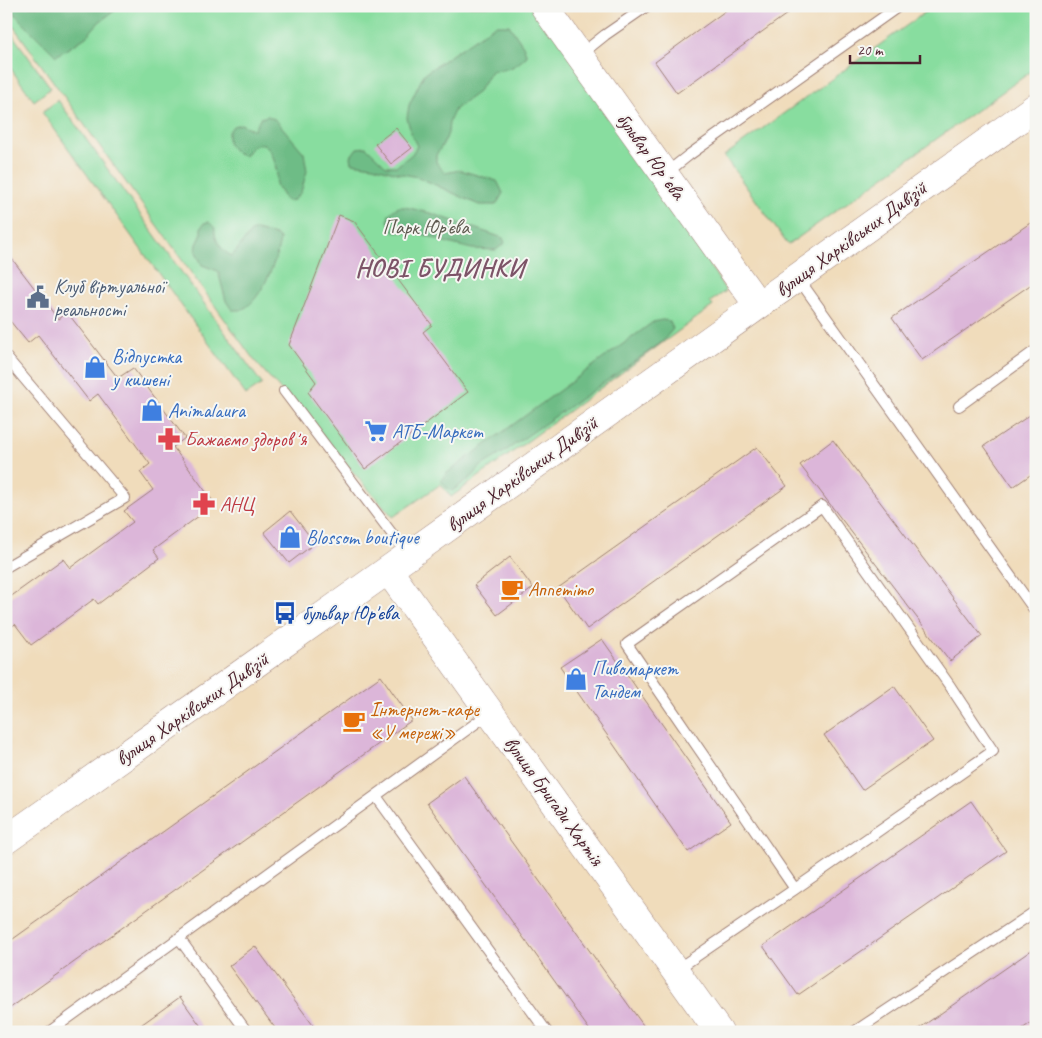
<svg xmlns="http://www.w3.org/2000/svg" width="1042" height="1038" viewBox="0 0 1042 1038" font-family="Caveat,sans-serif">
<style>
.green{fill:#88dd9f;stroke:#697e65}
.forest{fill:#6ebc86;stroke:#5c6e58}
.building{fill:#dcb6d9}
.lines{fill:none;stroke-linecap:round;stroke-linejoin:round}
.lane-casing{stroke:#9d7e73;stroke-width:12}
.secondary-casing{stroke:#9d7e73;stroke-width:29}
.lane{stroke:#fff;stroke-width:10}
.secondary{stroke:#fff;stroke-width:28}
.labels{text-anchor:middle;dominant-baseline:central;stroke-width:4;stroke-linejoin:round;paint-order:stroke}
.street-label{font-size:20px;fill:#4a1f2b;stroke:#f6f6f2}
.park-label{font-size:20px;fill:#5d584e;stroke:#f6f6f2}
.service-label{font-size:20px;fill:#4e5e75;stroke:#f6f6f2;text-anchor:start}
.shop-label{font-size:20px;fill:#366cbe;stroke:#f6f6f2;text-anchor:start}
.health-label{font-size:20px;fill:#be3a42;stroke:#f6f6f2;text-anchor:start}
.food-label{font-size:20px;fill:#c56008;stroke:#f6f6f2;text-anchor:start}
.transit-label{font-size:20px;fill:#164399;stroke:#f6f6f2;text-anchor:start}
.district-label{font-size:25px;font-weight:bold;letter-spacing:1px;fill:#7d5468;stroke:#f6f6f2}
</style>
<rect width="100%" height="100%" fill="#f6f6f2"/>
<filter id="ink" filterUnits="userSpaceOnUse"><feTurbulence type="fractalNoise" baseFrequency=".02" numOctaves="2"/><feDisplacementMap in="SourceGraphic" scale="10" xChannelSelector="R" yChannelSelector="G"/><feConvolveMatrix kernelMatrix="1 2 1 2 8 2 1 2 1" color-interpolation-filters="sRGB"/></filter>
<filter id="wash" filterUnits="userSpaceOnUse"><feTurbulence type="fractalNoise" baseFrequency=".0096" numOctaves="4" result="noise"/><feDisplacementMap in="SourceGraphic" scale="20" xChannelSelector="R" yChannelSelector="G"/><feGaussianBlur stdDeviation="1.12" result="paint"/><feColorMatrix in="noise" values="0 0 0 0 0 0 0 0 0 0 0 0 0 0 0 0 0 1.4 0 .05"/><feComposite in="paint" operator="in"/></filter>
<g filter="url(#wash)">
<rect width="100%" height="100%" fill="#f0dcbb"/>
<path class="green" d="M6,6H535L629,138L726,291L710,302L713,306L451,497L441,484L393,517L254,360L6,16Z
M934,6H1036V68L788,245L724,156Z
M6,26L51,88L34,101L6,62Z
M58,100L262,384L246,395L42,112Z"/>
<path class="forest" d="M9,6H129L117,9L99,22L86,37L56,56L20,20Z
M495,25H509L523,46L527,56C514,68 509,70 491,71L478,92L455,109L449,122L448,133L445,141L436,155V162L445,173L460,170L497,181L503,193L496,205H479L418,177L397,173L373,166L352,163L351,156L357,148L366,147L386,166H397L412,154L417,146L412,136L407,118L409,105L424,74Z
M268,116L276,120L304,153L307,171L301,192L294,200L286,201L276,185L277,175L275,163L271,152L264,144C255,143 250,148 245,156L235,152L228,143V133L233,126L241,124L254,130L260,118Z
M399,207H405L430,213L503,238L505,243L496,250L472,249L448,243L417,232H394C386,221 385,213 399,207Z
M209,222L215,228C213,238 222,252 232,256L251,232L256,230L275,235L280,239C278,258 260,305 240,310C238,310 235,310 232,310L226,301L218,271L202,265L196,252L197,244L201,236V228L204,223Z
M662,320L670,321L673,329L661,343L501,454L481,466L473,476L452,491L447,488L441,480L447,473L653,322Z"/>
<g id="blocks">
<path class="building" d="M732,6H798L677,93L655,62Z
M396,128L412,148L391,164L375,144Z
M339,215L354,221L432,325L423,332L468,392L365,469L308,392L316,382L289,345Z
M1036,219V281L922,360L892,318Z
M6,251L58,319L67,312L118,378L133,368L185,438L173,447L215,504L153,550L159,558L98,604L94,599L31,645L15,624L6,631V600L63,559L70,568L133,522L124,511L153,490L140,472L150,464L98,394L89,401L38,335L28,343L6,316Z
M1036,411V471L1013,487L984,446Z
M833,440L982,636L950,661L800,465Z
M757,447L787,486L587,629L558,588Z
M290,511L315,543L289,563L264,532Z
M510,557L533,588L497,615L474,585Z
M602,639L731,822L688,852L560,667Z
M381,676L412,720L6,1011V944Z
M894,686L933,741L862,790L824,735Z
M464,776L648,1032H591L427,803Z
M971,801L1006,851L798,995L763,946Z
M255,946L318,1032H278L229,966Z
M1036,947V1019L1018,1032H914Z
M180,997L205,1032H131Z"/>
</g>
</g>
<g filter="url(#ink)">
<use href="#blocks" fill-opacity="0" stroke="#9d7e73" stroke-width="1"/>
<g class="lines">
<defs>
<path id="lane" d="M580,55L605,35L647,6
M665,174L689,155L899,6
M798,278L1036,612
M6,357L125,498L6,567
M284,391L408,555
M959,406L1036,350
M376,796L547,1032
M179,938L247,1032
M676,970L795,889L993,751L950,686L822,506L627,644L795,889
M49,1032L490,713
M854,1032L1036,911"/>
<path id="secondary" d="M544,6L758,305
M388,570L719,1032
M6,840L388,570L1036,107"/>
</defs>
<use href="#lane" class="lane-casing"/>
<use href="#secondary" class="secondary-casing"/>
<use href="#lane" class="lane"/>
<use href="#secondary" class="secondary"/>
</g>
</g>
<defs>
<symbol id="civic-bare" viewBox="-9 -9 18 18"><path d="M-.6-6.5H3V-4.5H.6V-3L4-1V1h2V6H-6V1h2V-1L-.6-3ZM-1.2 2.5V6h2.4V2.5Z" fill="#5c6f8a" stroke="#f6f6f2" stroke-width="2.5" paint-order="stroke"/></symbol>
<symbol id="shop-bare" viewBox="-9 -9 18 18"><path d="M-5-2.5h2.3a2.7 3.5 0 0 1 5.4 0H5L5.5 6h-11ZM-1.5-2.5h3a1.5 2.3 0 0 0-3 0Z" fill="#3f7fe0" stroke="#f6f6f2" stroke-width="2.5" paint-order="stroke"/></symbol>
<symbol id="supermarket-bare" viewBox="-9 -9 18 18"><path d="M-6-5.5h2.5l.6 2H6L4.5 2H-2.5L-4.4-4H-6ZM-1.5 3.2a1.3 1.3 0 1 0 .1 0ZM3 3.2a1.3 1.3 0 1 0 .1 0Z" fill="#3f7fe0" stroke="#f6f6f2" stroke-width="2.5" paint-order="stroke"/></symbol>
<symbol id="pharmacy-bare" viewBox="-9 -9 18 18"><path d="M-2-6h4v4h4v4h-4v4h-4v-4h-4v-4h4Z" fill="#e0444e" stroke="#f6f6f2" stroke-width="2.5" paint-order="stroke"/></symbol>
<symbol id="cafe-bare" viewBox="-9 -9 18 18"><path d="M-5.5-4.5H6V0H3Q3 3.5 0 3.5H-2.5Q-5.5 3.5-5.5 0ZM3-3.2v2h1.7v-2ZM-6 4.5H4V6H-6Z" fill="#e8710a" stroke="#f6f6f2" stroke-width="2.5" paint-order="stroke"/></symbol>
<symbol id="bus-bare" viewBox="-9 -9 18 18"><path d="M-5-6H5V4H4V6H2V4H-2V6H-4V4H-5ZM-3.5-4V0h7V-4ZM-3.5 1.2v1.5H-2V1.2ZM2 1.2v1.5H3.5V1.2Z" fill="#1a4fb4" stroke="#f6f6f2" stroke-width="2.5" paint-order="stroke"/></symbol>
</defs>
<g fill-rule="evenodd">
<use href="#civic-bare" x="22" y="281" width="32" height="32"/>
<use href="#shop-bare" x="79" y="351" width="32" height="32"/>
<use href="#shop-bare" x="136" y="394" width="32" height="32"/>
<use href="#supermarket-bare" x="360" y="415" width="32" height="32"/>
<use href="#pharmacy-bare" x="153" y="423" width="32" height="32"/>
<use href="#pharmacy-bare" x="188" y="488" width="32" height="32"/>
<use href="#shop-bare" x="274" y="521" width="32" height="32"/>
<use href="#cafe-bare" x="496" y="573" width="32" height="32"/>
<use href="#bus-bare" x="269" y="597" width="32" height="32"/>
<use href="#shop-bare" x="560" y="663" width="32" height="32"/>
<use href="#cafe-bare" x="338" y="705" width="32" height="32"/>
</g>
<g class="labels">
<g class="street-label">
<text transform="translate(651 156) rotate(54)">бульвар Юрʼєва</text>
<text transform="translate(851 239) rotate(-36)">вулиця Харківських Дивізій</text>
<text transform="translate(522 474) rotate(-36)">вулиця Харківських Дивізій</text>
<text transform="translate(192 709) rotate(-35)">вулиця Харківських Дивізій</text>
<text transform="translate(554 801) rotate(54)">вулиця Бригади Хартія</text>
</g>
<g class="park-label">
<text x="426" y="227">Парк Юр’єва</text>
</g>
<g class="service-label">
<text x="54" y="286">Клуб віртуальної<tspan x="54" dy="23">реальності</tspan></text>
</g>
<g class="shop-label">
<text x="112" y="356">Відпустка<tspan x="112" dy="23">у кишені</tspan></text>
<text x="168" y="410">Animalaura</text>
<text x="392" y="431">АТБ-Маркет</text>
<text x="306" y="537">Blossom boutique</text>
<text x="592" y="668">Пивомаркет<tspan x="592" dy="23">Тандем</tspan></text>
</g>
<g class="health-label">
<text x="185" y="439">Бажаємо здоровʼя</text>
<text x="220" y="504">АНЦ</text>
</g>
<g class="food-label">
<text x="528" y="589">Аппетіто</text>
<text x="370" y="709">Інтернет-кафе<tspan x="370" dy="23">«У мережі»</tspan></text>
</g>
<g class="transit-label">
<text x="302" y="613">бульвар Юр'єва</text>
</g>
<g class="district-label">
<text x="440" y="268">НОВІ БУДИНКИ</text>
</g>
</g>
<rect width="1042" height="1038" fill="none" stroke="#f6f6f2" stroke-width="25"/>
<path d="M850 55v8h70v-8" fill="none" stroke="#4a1f2b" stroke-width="2.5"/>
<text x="857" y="55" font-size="15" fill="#4a1f2b" stroke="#f6f6f2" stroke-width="4" paint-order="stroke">20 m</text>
</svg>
